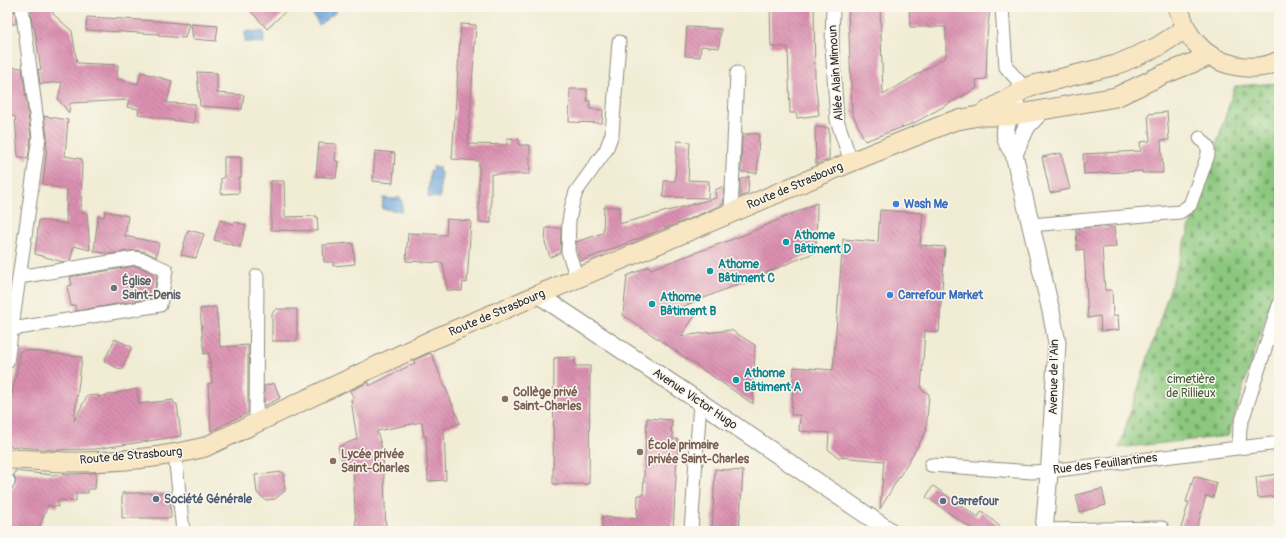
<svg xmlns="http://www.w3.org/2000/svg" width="1286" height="538" viewBox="0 0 1286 538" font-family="Pangolin,sans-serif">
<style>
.cemetery{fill:url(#cemetery-stones);stroke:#5b7a54}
.water{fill:url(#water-ripples);stroke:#4c6884}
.building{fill:url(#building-back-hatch)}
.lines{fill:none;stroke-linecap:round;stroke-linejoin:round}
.minor-casing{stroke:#8e8c80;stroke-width:15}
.tertiary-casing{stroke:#8e8c80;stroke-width:19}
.secondary-casing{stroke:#8e8c80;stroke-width:21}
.minor{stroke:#fff;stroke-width:13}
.tertiary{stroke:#fff;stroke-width:17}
.secondary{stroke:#f9e7c3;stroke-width:19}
.shop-dot{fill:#3f7fe0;stroke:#fbf7ec;stroke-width:1.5}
.culture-dot{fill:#0f9aa8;stroke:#fbf7ec;stroke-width:1.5}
.worship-dot{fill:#6b7280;stroke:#fbf7ec;stroke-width:1.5}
.education-dot{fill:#8d6e63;stroke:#fbf7ec;stroke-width:1.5}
.service-dot{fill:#5c6f8a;stroke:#fbf7ec;stroke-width:1.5}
.labels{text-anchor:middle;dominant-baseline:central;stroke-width:3;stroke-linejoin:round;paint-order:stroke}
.street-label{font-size:12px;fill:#2b2b2b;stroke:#fbf7ec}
.shop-label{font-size:12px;font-weight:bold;fill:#366cbe;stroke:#fbf7ec;text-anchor:start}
.culture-label{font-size:12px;font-weight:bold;fill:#0d838f;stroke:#fbf7ec;text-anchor:start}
.worship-label{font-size:12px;font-weight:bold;fill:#5b616d;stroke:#fbf7ec;text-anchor:start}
.park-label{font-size:12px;fill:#485a44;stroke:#fbf7ec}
.education-label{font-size:12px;font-weight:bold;fill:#785e54;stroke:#fbf7ec;text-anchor:start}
.service-label{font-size:12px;font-weight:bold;fill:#4e5e75;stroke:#fbf7ec;text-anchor:start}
</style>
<defs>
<pattern id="cemetery-stones" width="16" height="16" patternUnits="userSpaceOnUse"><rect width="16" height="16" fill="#8bc87e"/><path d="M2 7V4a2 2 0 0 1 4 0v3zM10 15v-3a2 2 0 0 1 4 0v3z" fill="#72a367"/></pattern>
<pattern id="water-ripples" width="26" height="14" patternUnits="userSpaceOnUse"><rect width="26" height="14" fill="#6ca6dc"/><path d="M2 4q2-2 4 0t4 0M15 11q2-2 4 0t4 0" fill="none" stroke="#5987b3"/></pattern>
<pattern id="building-back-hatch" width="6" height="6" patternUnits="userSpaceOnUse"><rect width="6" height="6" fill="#db90b1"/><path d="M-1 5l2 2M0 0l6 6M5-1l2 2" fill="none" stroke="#b27690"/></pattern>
</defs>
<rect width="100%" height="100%" fill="#fbf7ec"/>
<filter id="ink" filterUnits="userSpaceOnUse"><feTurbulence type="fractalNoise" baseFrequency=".025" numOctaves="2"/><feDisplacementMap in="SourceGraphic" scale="8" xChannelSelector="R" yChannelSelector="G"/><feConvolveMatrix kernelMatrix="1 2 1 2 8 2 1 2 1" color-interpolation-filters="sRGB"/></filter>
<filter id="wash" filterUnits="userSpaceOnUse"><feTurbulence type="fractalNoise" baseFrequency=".012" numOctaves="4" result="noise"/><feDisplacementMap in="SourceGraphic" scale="16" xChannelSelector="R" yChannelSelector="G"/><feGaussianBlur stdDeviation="0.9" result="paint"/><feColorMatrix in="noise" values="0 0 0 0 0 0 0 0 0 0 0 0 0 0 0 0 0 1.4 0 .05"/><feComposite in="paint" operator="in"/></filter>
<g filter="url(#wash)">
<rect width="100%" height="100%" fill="#f1ecd4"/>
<path class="cemetery" d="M1279,83V275L1228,436L1119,448L1235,86Z"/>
<path class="water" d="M326,7H331L335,9L336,12L319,25L313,15Z
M245,31L264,32V43L245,42Z
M433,167H439V172H441L440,198L428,197L430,171H432Z
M399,197L402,200V211L382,209L383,198L395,199Z"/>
<g id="blocks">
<path class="building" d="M32,7H52L53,14L72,31L77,63L118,65L117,79L138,84L141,72L172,81L167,103L195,104L194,123L164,119L138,114L139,109L127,107L129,100L70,103L69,113L58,99L62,82L40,84L38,69L41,70L34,25H32L31,12H33Z
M247,7H290L267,29Z
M770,7H814L815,80L819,115L797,118L796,113H790L788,47H771Z
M848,7H880L883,95L946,57V27H910L909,7H990L986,46H987L986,79L976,80L977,88L914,123L865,141L852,113Z
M7,11H15L16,24H7Z
M87,17L158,21L189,24L185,38L158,36L159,34L86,30Z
M191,24L218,26L216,41L193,39Z
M461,24L476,25L468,144L507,145V138L519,139V145H530V174H491V223L479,222V161L452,159Z
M687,27L721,29L719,48L701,46L700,57L685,56Z
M7,67L22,68L31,137L28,159L18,156L15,116L7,117Z
M197,72L217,73V93L244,95L242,109L200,106Z
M570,89H587V101H590V109L603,110L602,123L569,122Z
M1167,112L1169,140H1161L1163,173H1142V171L1084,174L1083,154L1141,151L1140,142L1150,141L1148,114Z
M44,116L68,120L65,156L82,159L81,212L87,213L90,250L74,246L70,261L63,262L35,254L39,220L66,224L67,190L43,184L47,146L46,147L47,136Z
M815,127L829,128V159L816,164Z
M742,134H759L757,173L741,172Z
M677,141L690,142L688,180L709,181L708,198L663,197L664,181H675Z
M319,143L336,144L335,161H338L336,178L316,176Z
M375,151L395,153L393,183L373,181Z
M1061,153L1070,189L1050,193L1042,157Z
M224,157H241V178H239V193L221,194V178H224Z
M749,176L748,193L740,197V180Z
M271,181H284L285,217L317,216L318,231L271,230Z
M724,186L723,204L684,221L581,261L576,246V242L603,233L604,207H620L619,224L716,198L715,190Z
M817,203L816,252L682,307L695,316L681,336L731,330L755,345L753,404L623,315L627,276L649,266L651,269L744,235Z
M880,210L923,213L920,245L945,247L939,332L925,331L921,389L929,394L926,432L880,509L884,461L838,457L828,449L829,433L799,431L800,415H791L794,367L833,370L843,239L878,242Z
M105,211L128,216L125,236L159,243L156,257L146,252L136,250L109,254L94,251L98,216L104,217Z
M447,219L471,221L467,283L463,282L462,291L447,290L443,263L406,261L408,233L446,235Z
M220,220L234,224L235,222L246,225L240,247L214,240Z
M1096,227H1114L1116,247L1102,248L1105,290H1112L1113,316L1118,315L1119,330L1101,331L1100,316L1088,318L1084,249L1077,250L1076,229Z
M546,228H561L560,253L550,257L545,242Z
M188,230L204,234L196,258L181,255Z
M353,243L355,264L333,266V262H324L323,245Z
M135,266L141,268L157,275L153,298L76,311L75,305L71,306L67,286L72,285L70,277Z
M216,307L220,347L248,345V413L211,431L208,384L212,383L209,353L204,354L200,309Z
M276,309H297V341H272V313Z
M115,339L132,347L121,370L104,361Z
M24,350L82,357L74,421L87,396L98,395V397L137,389L139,404L173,400L174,404H177L181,436L96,449L55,450L7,446V415L17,371L19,352Z
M431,353L460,423L444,429L446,480L428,481L426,436L424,437L422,422L377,431L383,452L386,531H356L353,465L344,468L338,447L357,439L351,400L354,398L350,391L369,382V386L415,363L414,360Z
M575,357V366H590L589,484H553L554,358Z
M274,383L280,398L264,406V386Z
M647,418L672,420L671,432L673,433V439H678L673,531H602V517L637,519L638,495H643Z
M715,469L743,471L739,531H712Z
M15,471L53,475L96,473L95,489H88V493H76V501L58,500V507L48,505L38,531H7V494L8,491L12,489L15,485L16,480L14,476Z
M283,472L285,491L275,499L266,500L257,493L255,475Z
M1279,474V496L1258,498L1256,477Z
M1194,476L1217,483L1213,498L1206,496L1196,531H1180L1189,502H1186Z
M933,486L978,517L982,511L1005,531H975L926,497Z
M1102,489L1106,505L1080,512L1076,495Z
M122,493H170L171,518H122Z"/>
</g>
</g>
<g filter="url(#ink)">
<use href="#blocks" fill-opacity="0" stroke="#8e8c80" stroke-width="1"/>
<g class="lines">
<defs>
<path id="minor" d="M833,7L832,46L837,120L851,162
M1002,7L1006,67L1021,84L1030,86
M731,213L737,73
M1031,225L1180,212L1190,205L1208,155V147L1200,138
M577,278L568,251L569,221L572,205L576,192L606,150L612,134L619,42
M12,329L160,305L166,270L144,260L135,258L19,277
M7,362L39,137L22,7
M256,424L257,276
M1239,448L1240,427L1279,305
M175,454L183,531
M931,465L1032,472L1049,471L1279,443
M7,483L8,481
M1044,530L1162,528
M691,531L700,402"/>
<path id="tertiary" d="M1016,105C1010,115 1003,127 1006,139C1007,144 1011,149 1014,154L1051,311L1057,343L1050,462L1044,531
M1014,154L1027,126L1043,109
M539,295L700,402L890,531"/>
<path id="secondary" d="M1178,7C1183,20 1186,33 1196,43C1215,66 1253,74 1279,61
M979,116L1030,86L1116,65L1157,47L1185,29
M7,459C28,459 50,462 71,462C115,462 163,458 205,447L434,339L851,162L953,121L978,116H1009L1116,97L1162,75L1210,56"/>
</defs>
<use href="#minor" class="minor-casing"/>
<use href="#tertiary" class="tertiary-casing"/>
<use href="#secondary" class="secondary-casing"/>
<use href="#minor" class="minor"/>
<use href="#tertiary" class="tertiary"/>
<use href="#secondary" class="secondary"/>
</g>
</g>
<g class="shop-dot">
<circle cx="896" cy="204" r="4"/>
<circle cx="890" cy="295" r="4"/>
</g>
<g class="culture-dot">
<circle cx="786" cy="242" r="4"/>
<circle cx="710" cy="271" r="4"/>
<circle cx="652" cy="304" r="4"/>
<circle cx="736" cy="380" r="4"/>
</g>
<circle class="worship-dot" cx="114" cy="288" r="4"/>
<g class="education-dot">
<circle cx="505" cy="399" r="4"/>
<circle cx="640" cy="452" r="4"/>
<circle cx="333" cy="461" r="4"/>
</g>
<g class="service-dot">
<circle cx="156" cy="499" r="4"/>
<circle cx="943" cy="501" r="4"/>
</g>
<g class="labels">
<g class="street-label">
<text transform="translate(836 73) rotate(-94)">Allée Alain Mimoun</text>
<text transform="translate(795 186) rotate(-23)">Route de Strasbourg</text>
<text transform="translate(497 313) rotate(-23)">Route de Strasbourg</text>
<text transform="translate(1054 377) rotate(-89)">Avenue de l'Ain</text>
<text transform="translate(695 399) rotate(34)">Avenue Victor Hugo</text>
<text transform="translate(131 456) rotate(-5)">Route de Strasbourg</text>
<text transform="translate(1105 464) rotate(-7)">Rue des Feuillantines</text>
</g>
<g class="shop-label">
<text x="904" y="204">Wash Me</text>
<text x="898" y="295">Carrefour Market</text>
</g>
<g class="culture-label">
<text x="794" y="235">Athome<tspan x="794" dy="14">Bâtiment D</tspan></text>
<text x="718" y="264">Athome<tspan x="718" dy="14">Bâtiment C</tspan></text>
<text x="660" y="297">Athome<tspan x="660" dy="14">Bâtiment B</tspan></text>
<text x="744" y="373">Athome<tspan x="744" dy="14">Bâtiment A</tspan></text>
</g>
<g class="worship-label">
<text x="122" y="281">Église<tspan x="122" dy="14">Saint-Denis</tspan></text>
</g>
<g class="park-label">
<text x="1191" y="379">cimetière<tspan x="1191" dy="14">de Rillieux</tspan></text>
</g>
<g class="education-label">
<text x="513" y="392">Collège privé<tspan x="513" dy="14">Saint-Charles</tspan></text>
<text x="648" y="445">École primaire<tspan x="648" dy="14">privée Saint-Charles</tspan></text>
<text x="341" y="454">Lycée privée<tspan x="341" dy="14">Saint-Charles</tspan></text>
</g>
<g class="service-label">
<text x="164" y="499">Société Générale</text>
<text x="951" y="501">Carrefour</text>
</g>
</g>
<rect width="1286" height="538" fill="none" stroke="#fbf7ec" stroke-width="24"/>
</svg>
